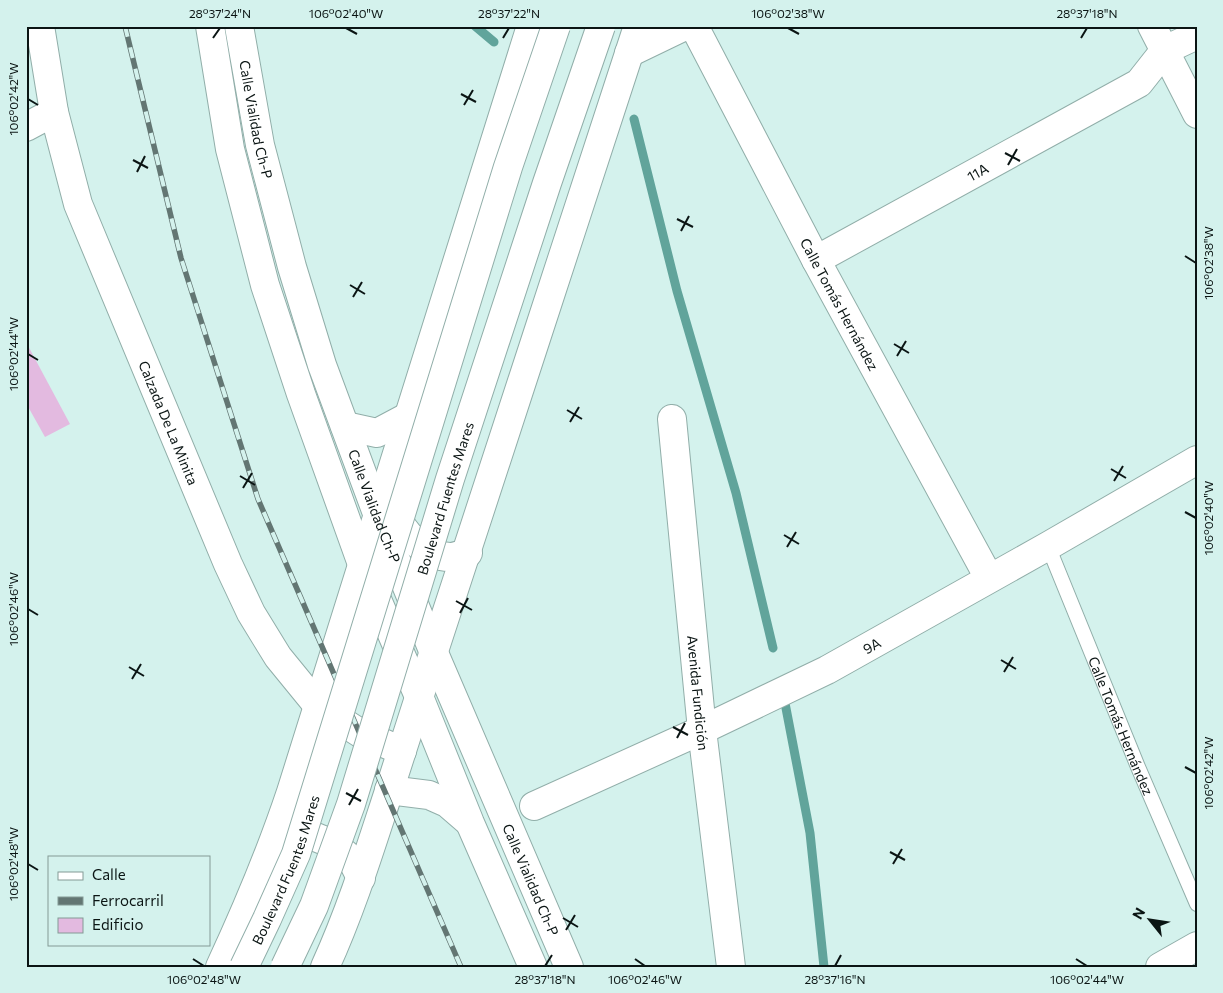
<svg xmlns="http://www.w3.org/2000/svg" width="1223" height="993" viewBox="0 0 1223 993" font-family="Commissioner,sans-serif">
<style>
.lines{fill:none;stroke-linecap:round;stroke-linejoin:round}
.stream{stroke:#61a49b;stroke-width:9}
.building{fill:#e3bae0}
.service-casing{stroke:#91aea9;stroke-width:16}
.minor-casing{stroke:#91aea9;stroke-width:30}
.tertiary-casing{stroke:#91aea9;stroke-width:30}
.primary-casing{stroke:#91aea9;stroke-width:30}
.service{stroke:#fff;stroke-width:14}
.minor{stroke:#fff;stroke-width:28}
.tertiary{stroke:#fff;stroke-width:28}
.primary{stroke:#fff;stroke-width:28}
.rail-casing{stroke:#637673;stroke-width:5.5}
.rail{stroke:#d4f2ed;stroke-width:4;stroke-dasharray:11;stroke-linecap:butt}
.primary-bridge-casing{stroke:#91aea9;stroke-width:30;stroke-linecap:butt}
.primary-bridge{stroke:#fff;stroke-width:28}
.ticks{fill:none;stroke:#0b1514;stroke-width:2}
.labels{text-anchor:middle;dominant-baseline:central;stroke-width:5;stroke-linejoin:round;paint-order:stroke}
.street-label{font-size:14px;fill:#0b1514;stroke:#d4f2ed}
.neatline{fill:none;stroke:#0b1514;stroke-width:2}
.ticks-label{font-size:12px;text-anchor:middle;fill:#0b1514}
</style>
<rect width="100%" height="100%" fill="#d4f2ed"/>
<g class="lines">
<path class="stream" d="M475,26L494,42
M634,119L677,291L736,493L773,648
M785,703L810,833L824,967"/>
</g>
<path class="building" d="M26,342L70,424L45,437L26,403Z"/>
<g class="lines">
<defs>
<g id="service">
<path id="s1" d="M1048,546L1138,767L1197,904"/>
</g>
<g id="minor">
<path id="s2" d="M40,26L54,112L78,204L228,564L251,613L278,657L318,706L360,733L402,751"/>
<path id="s3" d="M694,26L816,260L989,578"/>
<path d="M1152,26L1197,114"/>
<path d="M629,53L685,26"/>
<path d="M26,127L54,112"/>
<path id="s4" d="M816,260L1139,83L1165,50L1197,35"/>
<path id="s5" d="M672,419L702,730L731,967"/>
<path d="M1160,967L1197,946"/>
</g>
<g id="tertiary">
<path d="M391,504C400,529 422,558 452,557C457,556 463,554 468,553"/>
<path id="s6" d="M534,806L702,730L827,670L1048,546L1197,460"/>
<path d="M280,833L289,830L296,829L335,845L352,860L361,878"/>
<path d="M220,967C247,909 271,852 291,792L531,26"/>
<path d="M325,967C351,910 369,852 388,794C403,746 419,699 434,651C503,443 569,234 638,26"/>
</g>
<g id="primary">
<path d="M210,26L230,149L265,285L301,394L363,567L420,699L470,823L533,967"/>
<path id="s7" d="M239,26L260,145L292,267L322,365L378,516L434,653L569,967"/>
<path d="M345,426L377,433L409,416"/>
<path d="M389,790L429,795L447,803L469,822"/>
</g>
</defs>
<use href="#service" class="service-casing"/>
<use href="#minor" class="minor-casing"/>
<use href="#tertiary" class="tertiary-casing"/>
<use href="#primary" class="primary-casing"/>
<use href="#service" class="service"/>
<use href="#minor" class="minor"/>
<use href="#tertiary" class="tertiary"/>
<use href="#primary" class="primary"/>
<defs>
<path id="rail" d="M125,26L181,258L258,499L461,967"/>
</defs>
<use href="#rail" class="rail-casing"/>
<use href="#rail" class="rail"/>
<defs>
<g id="primary-bridge">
<path id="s8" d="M244,967L267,919L296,854L508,167L556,26"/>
<path id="s9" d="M285,967L314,906L351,804L450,479L547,183L601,26"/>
</g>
</defs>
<use href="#primary-bridge" class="primary-bridge-casing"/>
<use href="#primary-bridge" class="primary-bridge"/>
</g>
<path class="ticks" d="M346,28L357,34M788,28L799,34M213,38L220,28M503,38L509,28M1081,38L1087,28M461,94L476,102M28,99L38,105M464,105L473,90M1005,153L1020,161M133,160L148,168M1008,165L1017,149M137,172L145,156M677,219L693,227M681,231L689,216M1185,256L1196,263M350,285L365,294M353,297L362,282M894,344L909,353M28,354L38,360M897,356L906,341M567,410L582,419M570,422L579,407M1111,469L1126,478M240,476L255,485M1114,481L1123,466M243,488L252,473M1185,512L1196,518M784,535L799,544M787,547L796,532M456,601L472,610M28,609L38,615M460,613L468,598M1001,660L1016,669M129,667L144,676M1004,672L1013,657M132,679L141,664M673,727L688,735M677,738L685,723M1185,767L1196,773M346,793L361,801M349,805L358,789M890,852L905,860M28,864L38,870M893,864L902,849M563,918L578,927M566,930L575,915M193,959L204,966M635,959L645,966M1076,959L1087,966M545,966L552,955M835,966L841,955"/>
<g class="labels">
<g class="street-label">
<text stroke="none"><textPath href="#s7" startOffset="95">Calle Vialidad Ch-P</textPath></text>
<text stroke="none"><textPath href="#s4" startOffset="184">11A</textPath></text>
<text stroke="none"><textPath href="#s3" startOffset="314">Calle Tomás Hernández</textPath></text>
<text stroke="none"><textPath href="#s2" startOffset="419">Calzada De La Minita</textPath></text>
<text stroke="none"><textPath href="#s9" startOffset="496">Boulevard Fuentes Mares</textPath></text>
<text stroke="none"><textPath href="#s7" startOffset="500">Calle Vialidad Ch-P</textPath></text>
<text stroke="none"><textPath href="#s6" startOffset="374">9A</textPath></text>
<text stroke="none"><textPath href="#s5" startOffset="275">Avenida Fundición</textPath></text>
<text stroke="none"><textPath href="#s1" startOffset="194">Calle Tomás Hernández</textPath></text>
<text stroke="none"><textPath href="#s8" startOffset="106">Boulevard Fuentes Mares</textPath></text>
<text stroke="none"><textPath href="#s7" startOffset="905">Calle Vialidad Ch-P</textPath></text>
</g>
</g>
<rect width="1223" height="993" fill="none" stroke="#d4f2ed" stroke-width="55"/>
<rect x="48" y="856" width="162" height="90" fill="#d4f2ed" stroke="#849a96"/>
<rect x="58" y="872" width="25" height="8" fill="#ffffff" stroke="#849a96"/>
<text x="92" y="880" font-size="15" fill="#0b1514">Calle</text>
<rect x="58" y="897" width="25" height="8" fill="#637673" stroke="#849a96"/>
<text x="92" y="906" font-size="15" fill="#0b1514">Ferrocarril</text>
<rect x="58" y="918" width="25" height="15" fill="#e3bae0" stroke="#849a96"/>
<text x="92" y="930" font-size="15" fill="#0b1514">Edificio</text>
<g transform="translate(1150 920) rotate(300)" stroke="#d4f2ed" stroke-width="4" paint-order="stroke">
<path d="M0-4L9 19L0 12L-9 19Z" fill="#0b1514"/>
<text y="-8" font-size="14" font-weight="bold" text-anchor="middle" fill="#0b1514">N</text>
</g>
<rect x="28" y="28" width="1168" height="938" class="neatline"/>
<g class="ticks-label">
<text x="220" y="18">28°37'24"N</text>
<text x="346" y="18">106°02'40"W</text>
<text x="509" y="18">28°37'22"N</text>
<text x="788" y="18">106°02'38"W</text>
<text x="1087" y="18">28°37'18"N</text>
<text transform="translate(14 99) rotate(-90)" y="4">106°02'42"W</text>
<text transform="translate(1209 263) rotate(-90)" y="4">106°02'38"W</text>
<text transform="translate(14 354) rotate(-90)" y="4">106°02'44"W</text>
<text transform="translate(1209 518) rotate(-90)" y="4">106°02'40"W</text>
<text transform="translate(14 609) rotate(-90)" y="4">106°02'46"W</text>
<text transform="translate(1209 773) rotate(-90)" y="4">106°02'42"W</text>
<text transform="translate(14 864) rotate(-90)" y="4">106°02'48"W</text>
<text x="204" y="984">106°02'48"W</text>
<text x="545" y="984">28°37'18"N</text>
<text x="645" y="984">106°02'46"W</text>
<text x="835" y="984">28°37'16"N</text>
<text x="1087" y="984">106°02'44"W</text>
</g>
</svg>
